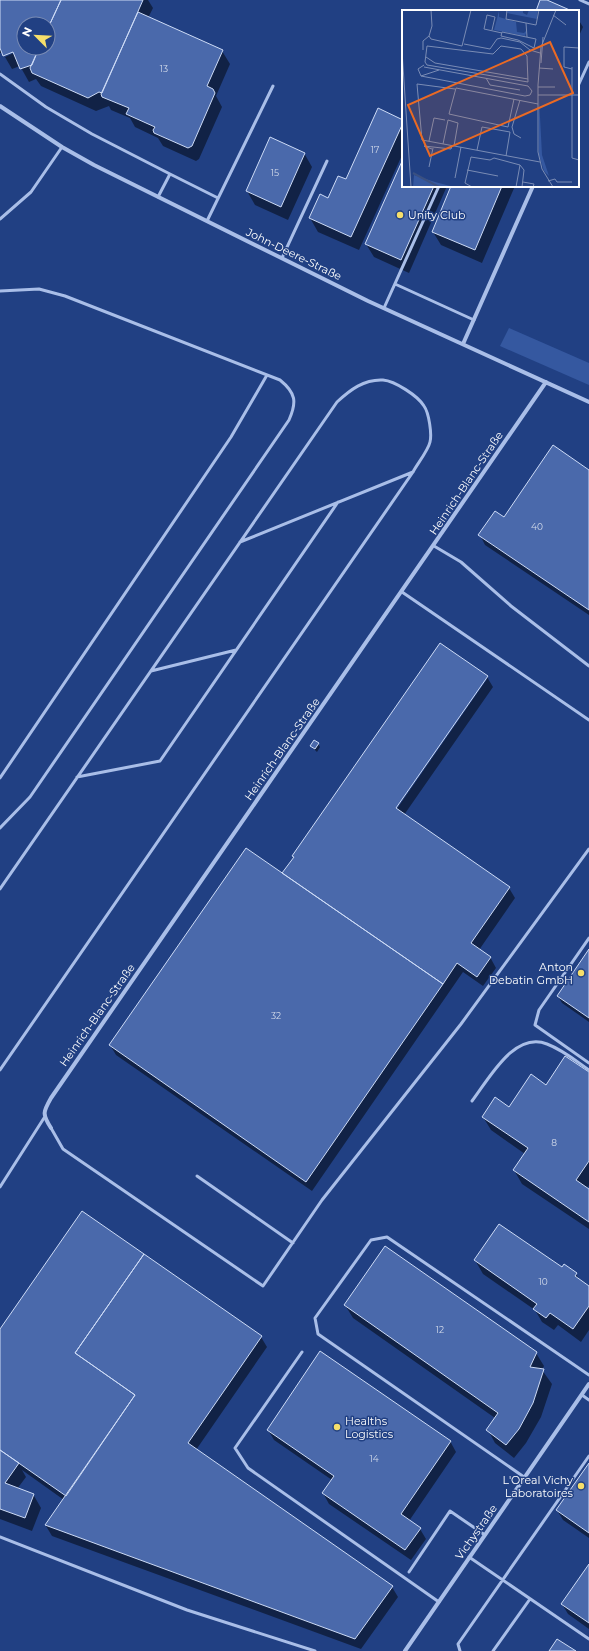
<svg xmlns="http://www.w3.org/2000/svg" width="589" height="1651" viewBox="0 0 589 1651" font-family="Montserrat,sans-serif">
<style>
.green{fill:#3558a0}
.shadow{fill:#0007;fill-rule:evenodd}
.building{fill:#4a69ab;stroke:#cddbf6}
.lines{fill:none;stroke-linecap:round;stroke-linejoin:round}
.service{stroke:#a9bee8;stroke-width:3}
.minor{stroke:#a9bee8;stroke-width:4}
.poi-dot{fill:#f5de6b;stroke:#214083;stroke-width:1.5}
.labels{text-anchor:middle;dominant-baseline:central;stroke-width:3;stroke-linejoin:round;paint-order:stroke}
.number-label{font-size:9px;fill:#d2daea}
.poi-label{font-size:11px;fill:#fff;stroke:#214083;text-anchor:start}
.street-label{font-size:11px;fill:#fff;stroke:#214083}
.inset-river{fill:none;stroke:#3a5081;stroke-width:2}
.inset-road{fill:none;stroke:#7a8cb5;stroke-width:1}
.view{fill:#ea6a24;fill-opacity:0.15;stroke:#ea6a24;stroke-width:2}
.inset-edge{fill:none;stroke:#fff;stroke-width:2}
</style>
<rect width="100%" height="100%" fill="#214083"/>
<path class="green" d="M509,328L589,363V385L500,346Z"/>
<path class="shadow" d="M0,0H148L153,8L148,18L222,51L230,64L216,96L222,107L199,159L196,161L163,146L158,138L135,127L130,118L111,110L109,106L96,111L41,86L36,79L29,82L20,66L12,69L5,57L18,51L0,53ZM24,24H48V48H24Z
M578,19L583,27L578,38Z
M403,121V153L359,250L318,232L310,218Z
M304,153L312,167L288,220L255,205L247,191Z
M403,161V186H447L409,273L374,257L366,244Z
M452,186H515L482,263L441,245L433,232Z
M589,471V615L485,545L480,535L504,518Z
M487,677L493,687L404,815L509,888L515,898L479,950L490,957L496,968L483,986L463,972L312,1191L116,1055L110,1045L283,874L294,858L293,856ZM484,679H487L394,813L393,812Z
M318,744L320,747L317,752L311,746Z
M589,951V1022L562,1003L558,996Z
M589,1073V1185L587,1189L589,1190V1229L522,1184L514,1170L525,1154L491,1130L483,1117L509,1108Z
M82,1212L261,1337L267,1347L196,1450L392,1587L398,1597L361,1649L52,1536L46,1526L64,1500L22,1470L26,1477L17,1489L33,1494L41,1508L32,1531L0,1519V1331Z
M475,1260L562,1269L576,1274L580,1281L589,1287V1330L581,1342L558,1325L554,1330L542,1322L535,1310L483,1274Z
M345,1305L536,1353L544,1366L542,1370L552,1384L541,1417L526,1443L514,1458L495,1443L488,1430L495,1418L353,1318Z
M268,1430L450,1441L456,1452L409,1521L420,1529L426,1539L411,1560L329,1504L323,1493L332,1480L274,1440Z
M589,1465V1538L563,1520L557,1510Z
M589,1566V1629L568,1614L562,1604Z"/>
<path class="building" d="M0,0H61L48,28V24H24V48H39L32,65L20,69L13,52L3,56L0,48Z
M61,0H143L102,93L99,92L88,98L32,73L30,68L39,48H48V28Z
M540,0H547L572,11H536Z
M138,12L223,50L207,86L213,89L215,93L192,146L188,148L154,133L153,130L155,127L126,114L129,108L102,97L101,94Z
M378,108L403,120V123L351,237L309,218L320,194L328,198L338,176L346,179Z
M270,137L305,153L281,207L246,191Z
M403,159V186H434L401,260L365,244Z
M451,186H502L475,250L432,232Z
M553,445L589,470V610L478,535L495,511L504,517Z
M440,643L488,676L396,808L510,887L471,943L491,957L477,977L457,963L443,984L282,873L294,857L292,856Z
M314,740L319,743L315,749L310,746Z
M246,848L443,984L306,1182L109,1045Z
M589,949V1018L557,996Z
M565,1056L589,1072V1161L576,1180L589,1189V1222L513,1170L528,1148L482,1117L495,1097L509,1107L531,1074L546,1085Z
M82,1211L144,1254L75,1353L135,1395L66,1496L0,1450V1329Z
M499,1224L562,1267L564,1264L577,1273L575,1276L589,1286V1306L573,1329L550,1313L546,1318L533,1309L537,1304L474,1260Z
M385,1246L537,1352L530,1367L544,1369L533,1403L519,1429L506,1445L486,1430L498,1413L344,1305Z
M144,1254L262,1336L188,1443L393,1586L355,1639L45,1525L135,1395L75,1353Z
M320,1351L451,1441L401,1514L421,1528L405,1550L322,1493L334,1476L267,1430Z
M0,1450L19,1463L5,1483L34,1494L25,1518L0,1509Z
M589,1463V1533L556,1510Z
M589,1564V1623L561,1604Z
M557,1639L576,1651H549Z"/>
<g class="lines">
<path class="service" d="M580,0L589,4
M0,74L46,107L92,134L170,174
M578,86L589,62
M158,197L170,174L218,198
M0,219L31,192L62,147
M207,221L273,86
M282,258L327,161
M395,284L474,320
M0,291L39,289L65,296L280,380C296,393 297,402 289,420L30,797L0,828
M384,308L439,186
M240,542L413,472
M434,546L461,562L511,606L589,666
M402,592L589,720
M151,671L236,650
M77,777L160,761L338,502
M0,778L231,437L267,375
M0,889L337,402C350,390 364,379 383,380C395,381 418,396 424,406C429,413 432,434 430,442C428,451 417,464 413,472L0,1070
M589,938L539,1010L535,1025L589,1063
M472,1101C489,1079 514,1031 547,1044C563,1050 576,1061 589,1070
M51,1128L63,1149L263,1286L322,1200L461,1024L589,849
M197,1176L293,1243
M0,1187L44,1118
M302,1352L235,1448L248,1468L439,1602
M582,1395L589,1400
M524,1477L318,1334L315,1318L371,1240L387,1237L589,1375
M0,1537L187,1610L315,1651
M469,1557L589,1639
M409,1572L450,1511L485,1535
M460,1651L458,1644L589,1456
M493,1651L530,1599"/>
<path class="minor" d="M0,106L62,147L94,165L368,301L589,402
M463,344L533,186
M51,1128C42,1114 43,1112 51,1098L546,382
M405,1651L589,1384"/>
</g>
<g class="poi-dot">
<circle cx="400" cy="215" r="4"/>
<circle cx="581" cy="973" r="4"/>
<circle cx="337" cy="1427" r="4"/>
<circle cx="581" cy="1486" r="4"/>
</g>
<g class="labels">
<g class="number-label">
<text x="164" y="68">13</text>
<text x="375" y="149">17</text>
<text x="275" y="172">15</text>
<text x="537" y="526">40</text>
<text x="276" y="1015">32</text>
<text x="554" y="1142">8</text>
<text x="543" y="1281">10</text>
<text x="440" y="1329">12</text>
<text x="374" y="1458">14</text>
</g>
<g class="poi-label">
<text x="408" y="215">Unity Club</text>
<text x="573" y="967" text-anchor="end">Anton<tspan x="573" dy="13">Debatin GmbH</tspan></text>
<text x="345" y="1421">Healths<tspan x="345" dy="13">Logistics</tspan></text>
<text x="573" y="1480" text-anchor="end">L'Oreal Vichy<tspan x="573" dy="13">Laboratoires</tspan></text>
</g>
<g class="street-label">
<text transform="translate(294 254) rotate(26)">John-Deere-Straße</text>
<text transform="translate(466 483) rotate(-56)">Heinrich-Blanc-Straße</text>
<text transform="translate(282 749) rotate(-55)">Heinrich-Blanc-Straße</text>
<text transform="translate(97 1015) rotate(-55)">Heinrich-Blanc-Straße</text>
<text transform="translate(476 1532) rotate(-55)">Vichystraße</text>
</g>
</g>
<g transform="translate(402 10)">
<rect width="177" height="177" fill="#214083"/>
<path d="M106,0H121V3L125,5L127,0H136L135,9L105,3ZM97,1V7L114,12L115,22L122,23L125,20L123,26L92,20ZM137,88L140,145L147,166L142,161L137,145Z" fill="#3558a0"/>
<path d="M12,165L33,172L52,177H11Z" fill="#3558a0"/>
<path class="inset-river" d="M11,163L37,177"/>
<path class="inset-road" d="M29,0L30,16L27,26L29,29L60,36L69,0M105,0L104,9L134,15L137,0M151,5L164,15M124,13L125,27M90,20L93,7L85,5L82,19L100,23M100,22L134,29L132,38L116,30L99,26ZM62,34L88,39L95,29L99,28L118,32L128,40L138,43M25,36L91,44L99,36L119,39L125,46L126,72L25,55L23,52ZM21,40V31L27,26M0,41L9,177M24,47L33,53L126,69M139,53L141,27M22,55L16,59L19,66L37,60M170,57V148L177,150M137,58L151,59M170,59L162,57V37L177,38M19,66L123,86L128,85L130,81L126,76L22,57M84,68L88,75L118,80M136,77H153M53,79L15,74L20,130L138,152M136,85H177M112,89L106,117L47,104L54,78L136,94M118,90L110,117L112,124L119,128M27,131L32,108L43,110M41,134L46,110L56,113L52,136M30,139L22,136L49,139L50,136M75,140L80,117L108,122L104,146M118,155L122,160L120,177M27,157L31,138M65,160L96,166M53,168L59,137M146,171L153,169L155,172H170M121,172L132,174L131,177M70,177L63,173L69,147L88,150L92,148L118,155L114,177M151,177L140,159L136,142V75L139,37L154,0"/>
<path class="view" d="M148,32L171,83L28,146L6,95Z"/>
<rect width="177" height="177" class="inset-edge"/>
</g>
<g transform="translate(36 36) rotate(294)"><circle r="19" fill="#214083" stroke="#7a8cb5"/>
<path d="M0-3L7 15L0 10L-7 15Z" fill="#f5de6b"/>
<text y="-6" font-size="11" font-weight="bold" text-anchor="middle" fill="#ffffff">N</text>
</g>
</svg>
